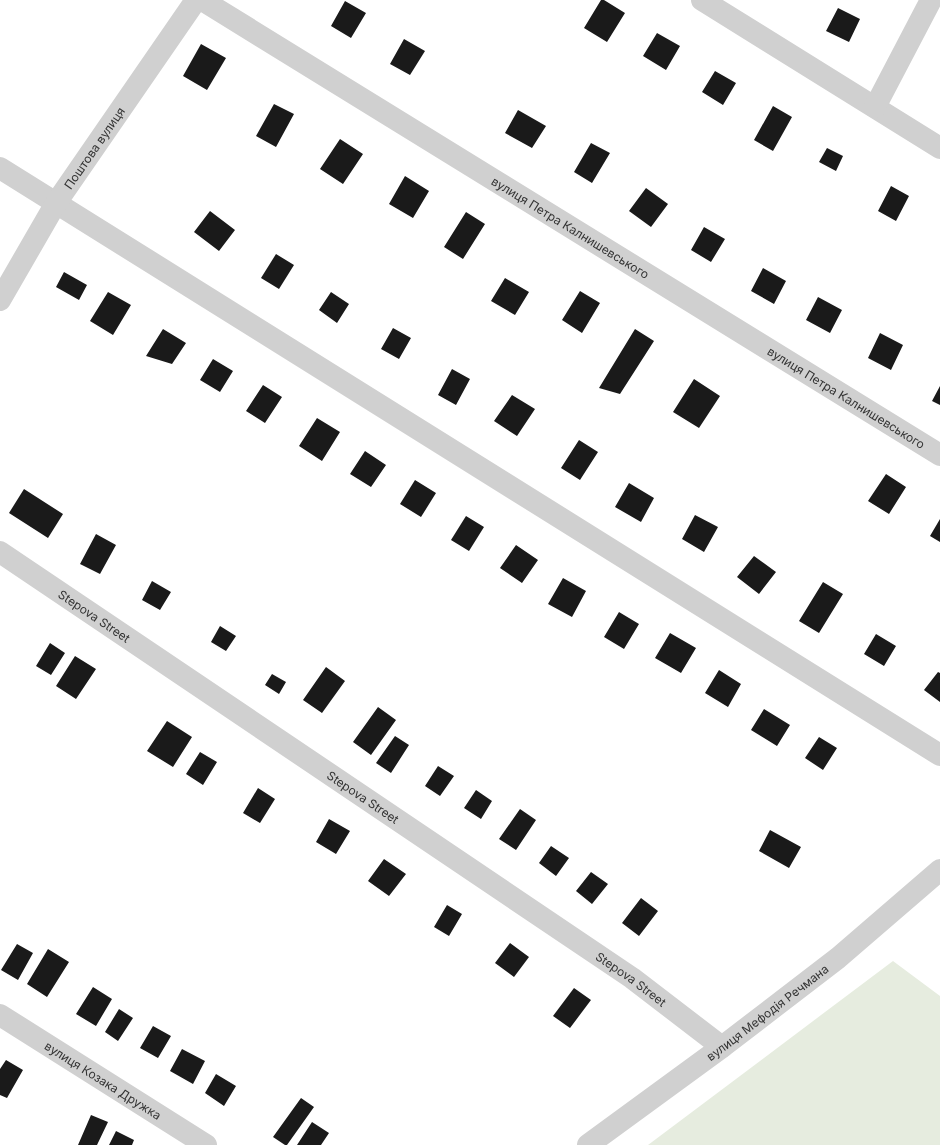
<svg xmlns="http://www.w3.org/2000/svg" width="940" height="1145" viewBox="0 0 940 1145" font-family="Inter,sans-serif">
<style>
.green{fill:#e6ecdf}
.building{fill:#1a1a1a}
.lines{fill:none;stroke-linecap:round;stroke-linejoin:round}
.street{stroke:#d0d0d0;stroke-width:22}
.labels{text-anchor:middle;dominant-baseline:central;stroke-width:4;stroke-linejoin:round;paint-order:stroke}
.street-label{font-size:12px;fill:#333;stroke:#fff}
</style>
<rect width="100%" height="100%" fill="#fff"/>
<path class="green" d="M893,961L940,996V1145H648Z"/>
<path class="building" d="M601,0H604L625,13L607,42L584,28Z
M345,1L366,13L351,38L331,26Z
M838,8L860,19L849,42L826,31Z
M657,33L680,46L666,70L643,56Z
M404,39L425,51L410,75L390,64Z
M201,44L226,58L207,90L183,76Z
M715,71L736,83L723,105L702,92Z
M274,104L294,114L276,147L256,136Z
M773,106L792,117L773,151L754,140Z
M518,110L546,126L532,148L505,133Z
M340,139L363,154L343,184L320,169Z
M591,143L610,153L592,183L574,172Z
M827,148L843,156L836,171L819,162Z
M405,176L429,191L413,218L389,204Z
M891,186L909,196L896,221L878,211Z
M646,188L668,204L651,227L629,211Z
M210,211L235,230L219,251L194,232Z
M466,212L485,224L463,259L444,247Z
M704,227L725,239L711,262L691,250Z
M276,254L294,265L279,289L261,278Z
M763,268L786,281L774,304L751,291Z
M64,272L87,285L79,300L56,287Z
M505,278L529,292L515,315L491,301Z
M580,291L600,303L582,333L562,320Z
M108,292L131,305L113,335L90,321Z
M331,292L349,304L337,323L319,310Z
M818,297L842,310L830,333L806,320Z
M393,328L411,338L399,359L381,349Z
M163,329L186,343L172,364L146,356Z
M635,329L654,341L620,394L599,388Z
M880,333L903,345L891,370L868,358Z
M213,359L233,371L220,392L200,380Z
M452,369L470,379L456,405L438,395Z
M694,379L720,396L699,428L673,412Z
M263,385L282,397L265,423L246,411Z
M940,386V405L932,401Z
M512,395L535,409L517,436L494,421Z
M317,418L340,432L322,461L299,446Z
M579,440L598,452L580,480L561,468Z
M365,451L386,465L371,487L350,474Z
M886,474L906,487L889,514L868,501Z
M415,480L436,493L421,517L400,504Z
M629,483L654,498L641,522L615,507Z
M24,489L63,514L48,538L9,513Z
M695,515L718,527L704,552L682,539Z
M466,516L484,527L469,551L451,540Z
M940,519V542L930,536Z
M96,534L116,545L100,574L80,564Z
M516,545L538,560L522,583L500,568Z
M754,556L776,572L759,594L737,577Z
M563,578L586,591L572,617L548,604Z
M152,581L171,592L160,610L142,600Z
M823,582L843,594L819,633L799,621Z
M619,612L639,624L624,649L604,637Z
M220,626L236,636L226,651L211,642Z
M670,633L696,648L681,673L655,658Z
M876,634L896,646L884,666L864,654Z
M50,643L65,653L51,675L36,666Z
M75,656L96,669L76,699L56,686Z
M326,667L345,681L322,713L303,700Z
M719,670L741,684L728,707L705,693Z
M938,672L940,673V702L924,690Z
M272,674L286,682L279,694L265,685Z
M378,707L396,720L371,755L353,742Z
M764,709L790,725L777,746L751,730Z
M167,721L192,737L173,767L147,751Z
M395,736L409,745L391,773L376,763Z
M819,737L837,748L823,770L805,758Z
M200,752L217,762L203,785L186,774Z
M438,766L454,776L440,796L425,786Z
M258,788L275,799L260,823L243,813Z
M476,790L492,801L481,819L464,808Z
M520,809L536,820L516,850L499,839Z
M329,819L350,831L336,854L316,842Z
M770,830L801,847L789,868L759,851Z
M551,846L569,858L556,876L539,863Z
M384,859L406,874L389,896L368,881Z
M591,872L608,884L592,904L576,891Z
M641,898L658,911L639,936L622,923Z
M447,905L462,914L449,936L434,927Z
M510,943L529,957L514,977L495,963Z
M17,944L33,953L18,980L1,970Z
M48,949L69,962L47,997L27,984Z
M93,987L112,999L96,1026L76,1014Z
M574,988L591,1000L570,1028L553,1016Z
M119,1009L133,1018L118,1041L105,1032Z
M153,1026L171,1036L158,1058L140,1048Z
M182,1049L205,1061L193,1084L170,1071Z
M6,1060L23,1070L7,1098L0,1095V1069Z
M216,1074L236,1086L224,1106L205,1093Z
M301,1098L314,1107L287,1145H285L273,1137Z
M91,1115L108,1122L97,1145H78Z
M312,1122L329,1133L321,1145H297Z
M116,1131L134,1140L132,1145H109Z"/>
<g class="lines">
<g class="street">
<path id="s1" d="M202,0L940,455"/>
<path d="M702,0L940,148"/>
<path d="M875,107L931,0"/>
<path d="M0,168L940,755"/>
<path id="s2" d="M0,300L56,203L196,0"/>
<path id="s3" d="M0,552L632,978L722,1047"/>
<path id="s4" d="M0,1015L206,1145"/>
<path id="s5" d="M588,1145L722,1047L838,958L940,870"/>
</g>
</g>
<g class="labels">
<g class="street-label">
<text stroke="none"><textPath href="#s2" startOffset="179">Поштова вулиця</textPath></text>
<text stroke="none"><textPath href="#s1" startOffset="433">вулиця Петра Калнишевського</textPath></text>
<text stroke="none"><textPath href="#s1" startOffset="757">вулиця Петра Калнишевського</textPath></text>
<text stroke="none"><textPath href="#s3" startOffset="114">Stepova Street</textPath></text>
<text stroke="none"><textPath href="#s3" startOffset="438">Stepova Street</textPath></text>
<text stroke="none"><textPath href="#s3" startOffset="762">Stepova Street</textPath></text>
<text stroke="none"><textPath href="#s5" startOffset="223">вулиця Мефодія Речмана</textPath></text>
<text stroke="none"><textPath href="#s4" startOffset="122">вулиця Козака Дружка</textPath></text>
</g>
</g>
</svg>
